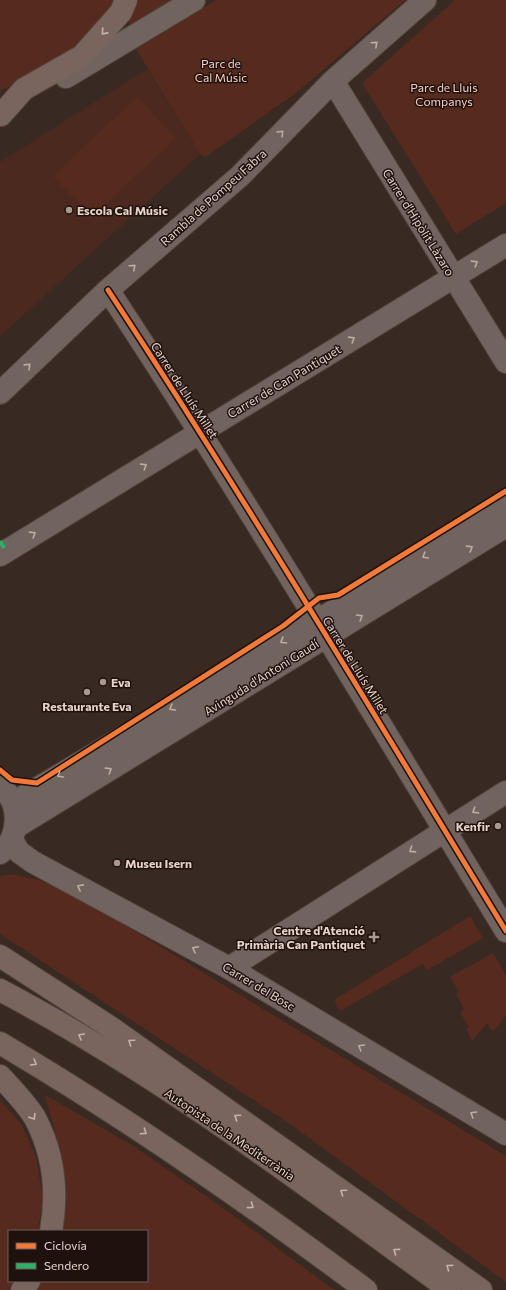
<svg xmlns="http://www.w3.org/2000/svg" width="506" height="1290" viewBox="0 0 506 1290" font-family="Commissioner,sans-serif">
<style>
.built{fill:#4c291f}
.green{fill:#562b1d}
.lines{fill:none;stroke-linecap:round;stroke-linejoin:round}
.minor-casing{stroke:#534440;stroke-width:24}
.highway-casing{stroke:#534440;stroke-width:24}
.minor{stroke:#71645f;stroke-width:22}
.highway{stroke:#79645e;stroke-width:22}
.quiet{stroke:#2db169;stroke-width:4;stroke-dasharray:8 4;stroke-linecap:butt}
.cycleway-casing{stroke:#1f110d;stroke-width:8}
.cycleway{stroke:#f17a3a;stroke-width:5}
.oneway{stroke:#c6b2ab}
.oneway2{stroke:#beaca6}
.poi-dot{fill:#aa9891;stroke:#1f110d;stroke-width:1.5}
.labels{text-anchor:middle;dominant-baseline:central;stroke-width:3;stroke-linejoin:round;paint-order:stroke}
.park-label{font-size:12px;fill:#f7cec1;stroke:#1f110d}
.street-label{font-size:12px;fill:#e7d3cc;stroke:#1f110d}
.poi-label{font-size:12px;font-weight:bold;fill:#e7d3cc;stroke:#1f110d;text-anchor:start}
</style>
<rect width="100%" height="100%" fill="#392923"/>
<path class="built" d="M147,69L200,154L0,336V162Z"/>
<path class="green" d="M0,0H126L91,45L0,91Z
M135,0H173L130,27L129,18Z
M216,0H405L296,93L205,157L200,154L136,49Z
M455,0H506V203L456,234L362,83Z
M137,97L176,138L92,217L53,176Z
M11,874L43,881L75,895L506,1156V1282L290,1124L0,934V876Z
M470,916L483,938L427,970L423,964L340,1011L334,1000Z
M493,953L506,975V1016L493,1032L487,1023L472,1041L466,1029L469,1027L460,1012L464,1009L456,994L459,992L450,977Z
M45,1095L132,1145L233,1215L334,1290H35L41,1281H147V1231H62C74,1186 56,1138 45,1095Z
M0,1100L22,1125L36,1157L43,1198L38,1231H9V1281H14L9,1290H0Z"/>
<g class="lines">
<defs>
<path id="minor" d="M66,77L194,0
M333,81L506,362
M108,290C246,500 375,716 506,931
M0,393L108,290L240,176L333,81L425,0
M0,555L506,245
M0,787C22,801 20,839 0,853
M13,803C178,704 342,607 506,507
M16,827L506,526
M12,840L19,852L33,862L229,968L506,1134
M229,968L506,792"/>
<path id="highway" d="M1,115L24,89L82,56L121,12L126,0
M0,956L110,1027L481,1290
M0,990C160,1074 305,1185 450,1290
M0,1043C127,1118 248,1202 366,1290
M0,1076C12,1089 26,1103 35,1118C54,1154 58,1192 51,1231
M22,1290L29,1281"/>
</defs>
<use href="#minor" class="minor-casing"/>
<use href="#highway" class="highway-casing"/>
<use href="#minor" class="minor"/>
<use href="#highway" class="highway"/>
<path class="quiet" d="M0,541L6,551"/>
<defs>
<path id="cycleway" d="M108,290C246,500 375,716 506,931
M0,770L12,780L37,783L283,626L319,598L338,595L506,491"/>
</defs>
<use href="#cycleway" class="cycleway-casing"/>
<use href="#cycleway" class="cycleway"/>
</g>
<defs><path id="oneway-chevron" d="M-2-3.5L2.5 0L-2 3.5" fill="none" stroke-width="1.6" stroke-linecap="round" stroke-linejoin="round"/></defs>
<g class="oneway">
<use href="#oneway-chevron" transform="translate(104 32) rotate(132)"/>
<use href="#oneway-chevron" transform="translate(81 1036) rotate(-150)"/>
<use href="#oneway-chevron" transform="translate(131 1042) rotate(-145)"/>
<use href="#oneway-chevron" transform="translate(34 1063) rotate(31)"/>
<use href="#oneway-chevron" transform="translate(33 1117) rotate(58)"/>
<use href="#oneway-chevron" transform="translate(237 1117) rotate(-145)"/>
<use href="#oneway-chevron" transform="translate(144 1132) rotate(34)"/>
<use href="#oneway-chevron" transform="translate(343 1192) rotate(-145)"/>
<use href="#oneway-chevron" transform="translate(251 1206) rotate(36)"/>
<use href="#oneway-chevron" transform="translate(396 1251) rotate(-144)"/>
<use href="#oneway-chevron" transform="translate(449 1267) rotate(-144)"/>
</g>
<g class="oneway2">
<use href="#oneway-chevron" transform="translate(375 44) rotate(-42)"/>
<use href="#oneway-chevron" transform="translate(281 133) rotate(-46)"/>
<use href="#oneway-chevron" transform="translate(475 263) rotate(-32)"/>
<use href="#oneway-chevron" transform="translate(133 267) rotate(-42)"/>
<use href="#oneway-chevron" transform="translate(352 339) rotate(-32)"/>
<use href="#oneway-chevron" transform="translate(28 366) rotate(-44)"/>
<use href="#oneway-chevron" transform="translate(144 466) rotate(-32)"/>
<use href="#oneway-chevron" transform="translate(33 534) rotate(-32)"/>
<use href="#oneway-chevron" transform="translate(470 548) rotate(-32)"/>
<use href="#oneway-chevron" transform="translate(425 556) rotate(149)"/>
<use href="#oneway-chevron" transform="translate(360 617) rotate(-31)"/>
<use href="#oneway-chevron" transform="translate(283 641) rotate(149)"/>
<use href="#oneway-chevron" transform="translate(172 708) rotate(149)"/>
<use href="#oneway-chevron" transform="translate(109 770) rotate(-32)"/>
<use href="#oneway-chevron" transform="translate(60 775) rotate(149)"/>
<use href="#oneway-chevron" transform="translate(475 811) rotate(148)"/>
<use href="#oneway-chevron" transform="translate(412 850) rotate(147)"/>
<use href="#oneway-chevron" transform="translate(80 887) rotate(-152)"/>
<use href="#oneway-chevron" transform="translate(195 949) rotate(-152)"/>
<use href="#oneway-chevron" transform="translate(361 1047) rotate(-149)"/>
<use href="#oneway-chevron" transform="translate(473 1114) rotate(-149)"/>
</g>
<g class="poi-dot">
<circle cx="69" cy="210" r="4"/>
<circle cx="103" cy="682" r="4"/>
<circle cx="87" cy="692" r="4"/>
<circle cx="498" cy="826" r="4"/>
<circle cx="117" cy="863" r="4"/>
<path d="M372 931h4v4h4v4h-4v4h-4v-4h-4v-4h4z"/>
</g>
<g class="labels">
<g class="park-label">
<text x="221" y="63">Parc de<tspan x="221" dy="14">Cal Músic</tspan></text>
<text x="444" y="87">Parc de Lluis<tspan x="444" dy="14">Companys</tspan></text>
</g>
<g class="street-label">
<text transform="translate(213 197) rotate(-42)">Rambla de Pompeu Fabra</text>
<text transform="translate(419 222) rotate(58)">Carrer d'Hipòlit Làzaro</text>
<text transform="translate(284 381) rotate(-31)">Carrer de Can Pantiquet</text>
<text transform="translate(185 390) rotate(57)">Carrer de Lluís Millet</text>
<text transform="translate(356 665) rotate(58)">Carrer de Lluís Millet</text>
<text transform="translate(261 677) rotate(-32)">Avinguda d'Antoni Gaudí</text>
<text transform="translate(259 986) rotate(31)">Carrer del Bosc</text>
<text transform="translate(230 1134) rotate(34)">Autopista de la Mediterrània</text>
</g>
<g class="poi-label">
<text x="77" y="210">Escola Cal Músic</text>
<text x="111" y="682">Eva</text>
<text x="87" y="706" text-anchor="middle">Restaurante Eva</text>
<text x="490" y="826" text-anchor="end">Kenfir</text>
<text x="125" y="863">Museu Isern</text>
<text x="365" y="930" text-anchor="end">Centre d'Atenció<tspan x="365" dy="14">Primària Can Pantiquet</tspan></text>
</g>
</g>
<rect x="8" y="1230" width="140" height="52" fill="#1f110d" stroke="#6f5f59"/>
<rect x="16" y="1243" width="20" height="6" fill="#f17a3a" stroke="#6f5f59"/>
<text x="44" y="1250" font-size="12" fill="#e7d3cc">Ciclovía</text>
<rect x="16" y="1263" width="20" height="6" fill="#2db169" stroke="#6f5f59"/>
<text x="44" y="1270" font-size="12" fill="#e7d3cc">Sendero</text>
</svg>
